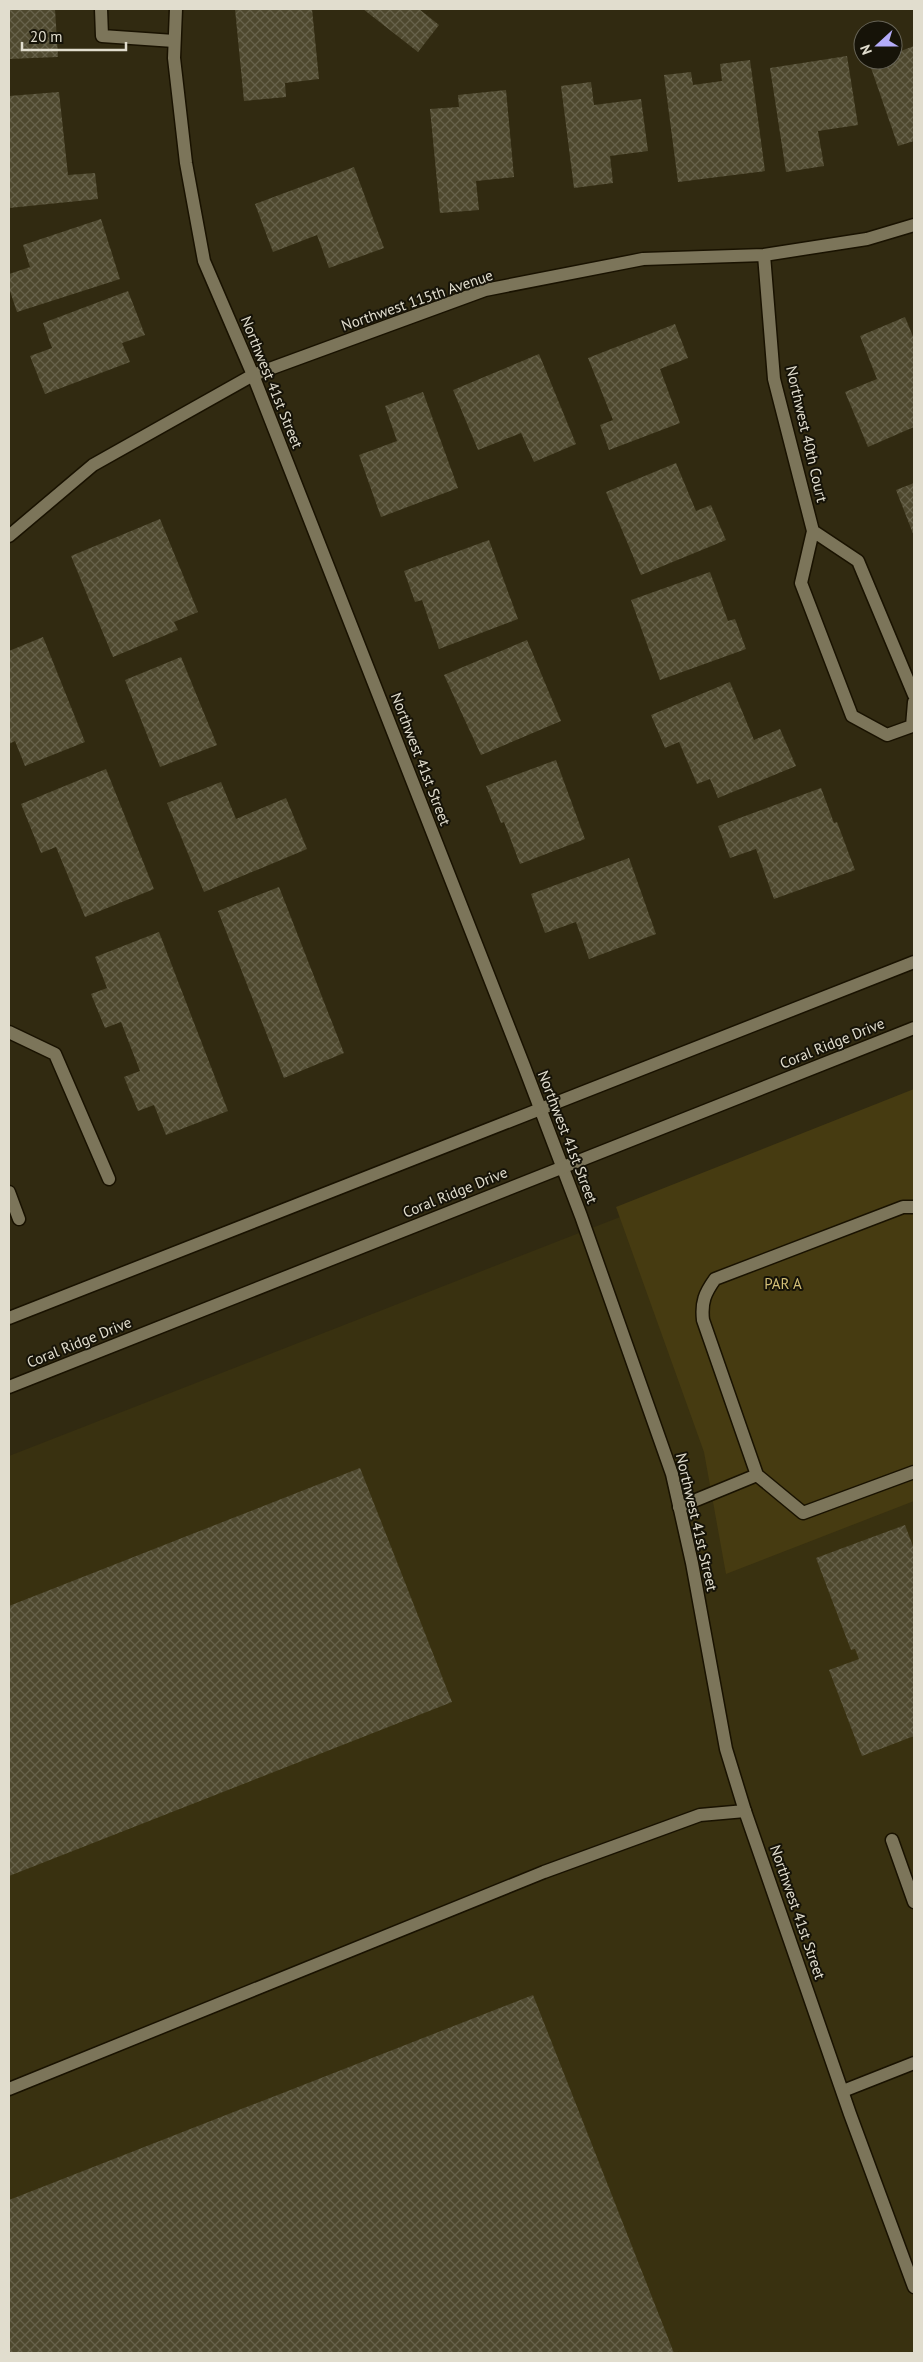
<svg xmlns="http://www.w3.org/2000/svg" width="923" height="2362" viewBox="0 0 923 2362" font-family="'PT Sans',sans-serif">
<style>
.built{fill:#393110}
.green{fill:#463b11}
.building{fill:url(#building-cross-hatch)}
.lines{fill:none;stroke-linecap:round;stroke-linejoin:round}
.lane-casing{stroke:#191200;stroke-width:15}
.street-casing{stroke:#191200;stroke-width:15}
.secondary-casing{stroke:#191200;stroke-width:15}
.lane{stroke:#7c755a;stroke-width:12}
.street{stroke:#7c755a;stroke-width:12}
.secondary{stroke:#7c755a;stroke-width:12}
.labels{text-anchor:middle;dominant-baseline:central;stroke-width:4;stroke-linejoin:round;paint-order:stroke}
.street-label{font-size:15px;fill:#e1ddce;stroke:#161308}
.park-label{font-size:15px;fill:#d3bf76;stroke:#161308}
</style>
<defs>
<pattern id="building-cross-hatch" width="8" height="8" patternUnits="userSpaceOnUse" patternTransform="scale(1.25)"><rect width="8" height="8" fill="#4e482e"/><path d="M0 0l8 8M0 8l8-8" fill="none" stroke="#67624b"/></pattern>
</defs>
<rect width="100%" height="100%" fill="#312a11"/>
<path class="built" d="M914,1102V2353H9V1456Z"/>
<path class="green" d="M914,1089V1501L726,1574L704,1452L616,1207Z"/>
<path class="building" d="M9,9H55L58,57L9,59Z
M235,9H312L319,79L285,83L286,97L244,101Z
M363,9H419L439,25L418,52Z
M914,46V141L898,146L869,62L893,60V54Z
M847,56L858,125L818,131L824,166L786,172L770,68Z
M750,60L765,171L678,182L664,75L691,72L693,85L722,81L720,64Z
M591,82L594,105L641,99L648,151L610,156L613,183L574,188L561,86Z
M506,90L514,177L476,181L479,210L440,213L430,109L459,107L458,95Z
M59,92L68,175L95,173L98,199L9,208V96Z
M354,167L384,248L329,268L317,235L273,252L255,204Z
M101,219L120,279L17,312L9,288V274L30,267L23,245Z
M128,291L145,335L122,343L130,362L45,394L30,356L52,348L43,323Z
M905,317L914,339V427L868,447L845,392L877,379L860,336Z
M675,324L688,358L660,369L680,423L609,450L600,425L613,420L588,358Z
M539,354L576,444L534,462L521,433L478,450L453,390Z
M423,392L458,488L381,517L359,455L397,441L385,406Z
M676,463L696,511L711,505L726,540L641,575L606,492Z
M914,483V536L896,490Z
M160,519L198,612L174,622L178,630L113,657L71,556Z
M489,540L518,619L439,649L422,600L415,602L404,571Z
M710,572L728,621L735,619L746,649L660,680L631,600Z
M43,637L85,742L25,766L15,741L9,744V651Z
M527,640L561,721L481,755L444,675Z
M181,657L217,745L160,767L125,680Z
M730,682L754,740L780,729L796,766L718,798L710,779L697,784L679,742L665,748L651,715Z
M556,760L585,839L520,864L504,822L501,823L486,786Z
M106,769L154,889L85,917L56,847L41,853L21,804Z
M221,782L236,819L286,798L307,849L204,892L167,803Z
M821,788L834,823L837,822L855,870L774,899L756,849L730,858L718,826Z
M629,858L656,934L589,959L576,922L545,933L531,894Z
M279,887L344,1053L284,1078L218,911Z
M159,932L228,1111L166,1135L154,1105L138,1111L124,1077L140,1071L121,1022L105,1028L91,994L107,988L95,957Z
M360,1468L452,1702L9,1876V1606Z
M905,1525L914,1549V1736L862,1756L829,1670L859,1659L855,1649L851,1650L816,1558Z
M533,1995L674,2353H9V2200Z"/>
<g class="lines">
<defs>
<path id="lane" d="M101,9L102,36L174,41
M9,1032L55,1054L109,1179
M9,1192L19,1219
M914,1207H903L715,1279C705,1293 701,1302 703,1320L757,1475L803,1513L914,1472
M679,1507L757,1475
M892,1840L914,1902
M9,2089L544,1872L700,1815L745,1811
M843,2091L914,2063"/>
<path id="street" d="M176,9L174,58L186,163L204,261L253,375L524,1066L581,1216L672,1474L692,1563L726,1749L745,1811L850,2114L914,2287
M764,255L774,379L813,531L801,583L852,716L887,735L912,726L914,702
M813,531L858,561L914,695
M9,536L93,465L253,375L485,290L643,259L764,255L867,239L914,225"/>
<path id="secondary" d="M9,1318L914,962
M9,1387L914,1028"/>
</defs>
<use href="#lane" class="lane-casing"/>
<use href="#street" class="street-casing"/>
<use href="#secondary" class="secondary-casing"/>
<use href="#lane" class="lane"/>
<use href="#street" class="street"/>
<use href="#secondary" class="secondary"/>
</g>
<g class="labels">
<g class="street-label">
<text transform="translate(417 300) rotate(-19)">Northwest 115th Avenue</text>
<text transform="translate(272 382) rotate(68)">Northwest 41st Street</text>
<text transform="translate(807 434) rotate(77)">Northwest 40th Court</text>
<text transform="translate(421 759) rotate(69)">Northwest 41st Street</text>
<text transform="translate(832 1043) rotate(-22)">Coral Ridge Drive</text>
<text transform="translate(568 1137) rotate(69)">Northwest 41st Street</text>
<text transform="translate(455 1192) rotate(-22)">Coral Ridge Drive</text>
<text transform="translate(79 1342) rotate(-22)">Coral Ridge Drive</text>
<text transform="translate(697 1522) rotate(77)">Northwest 41st Street</text>
<text transform="translate(798 1912) rotate(71)">Northwest 41st Street</text>
</g>
<g class="park-label">
<text x="783" y="1283">PAR A</text>
</g>
</g>
<rect width="923" height="2362" fill="none" stroke="#e1ddce" stroke-width="20"/>
<g transform="translate(878 45) rotate(249)"><circle r="24" fill="#161308" stroke="#676457"/>
<path d="M0-4L9 19L0 12L-9 19Z" fill="#b4acf9"/>
<text y="-8" font-size="14" font-weight="bold" text-anchor="middle" fill="#e1ddce">N</text>
</g>
<path d="M22 42v8h104v-8" fill="none" stroke="#e1ddce" stroke-width="2.5"/>
<text x="30" y="42" font-size="15" fill="#e1ddce" stroke="#161308" stroke-width="4" paint-order="stroke">20 m</text>
</svg>
